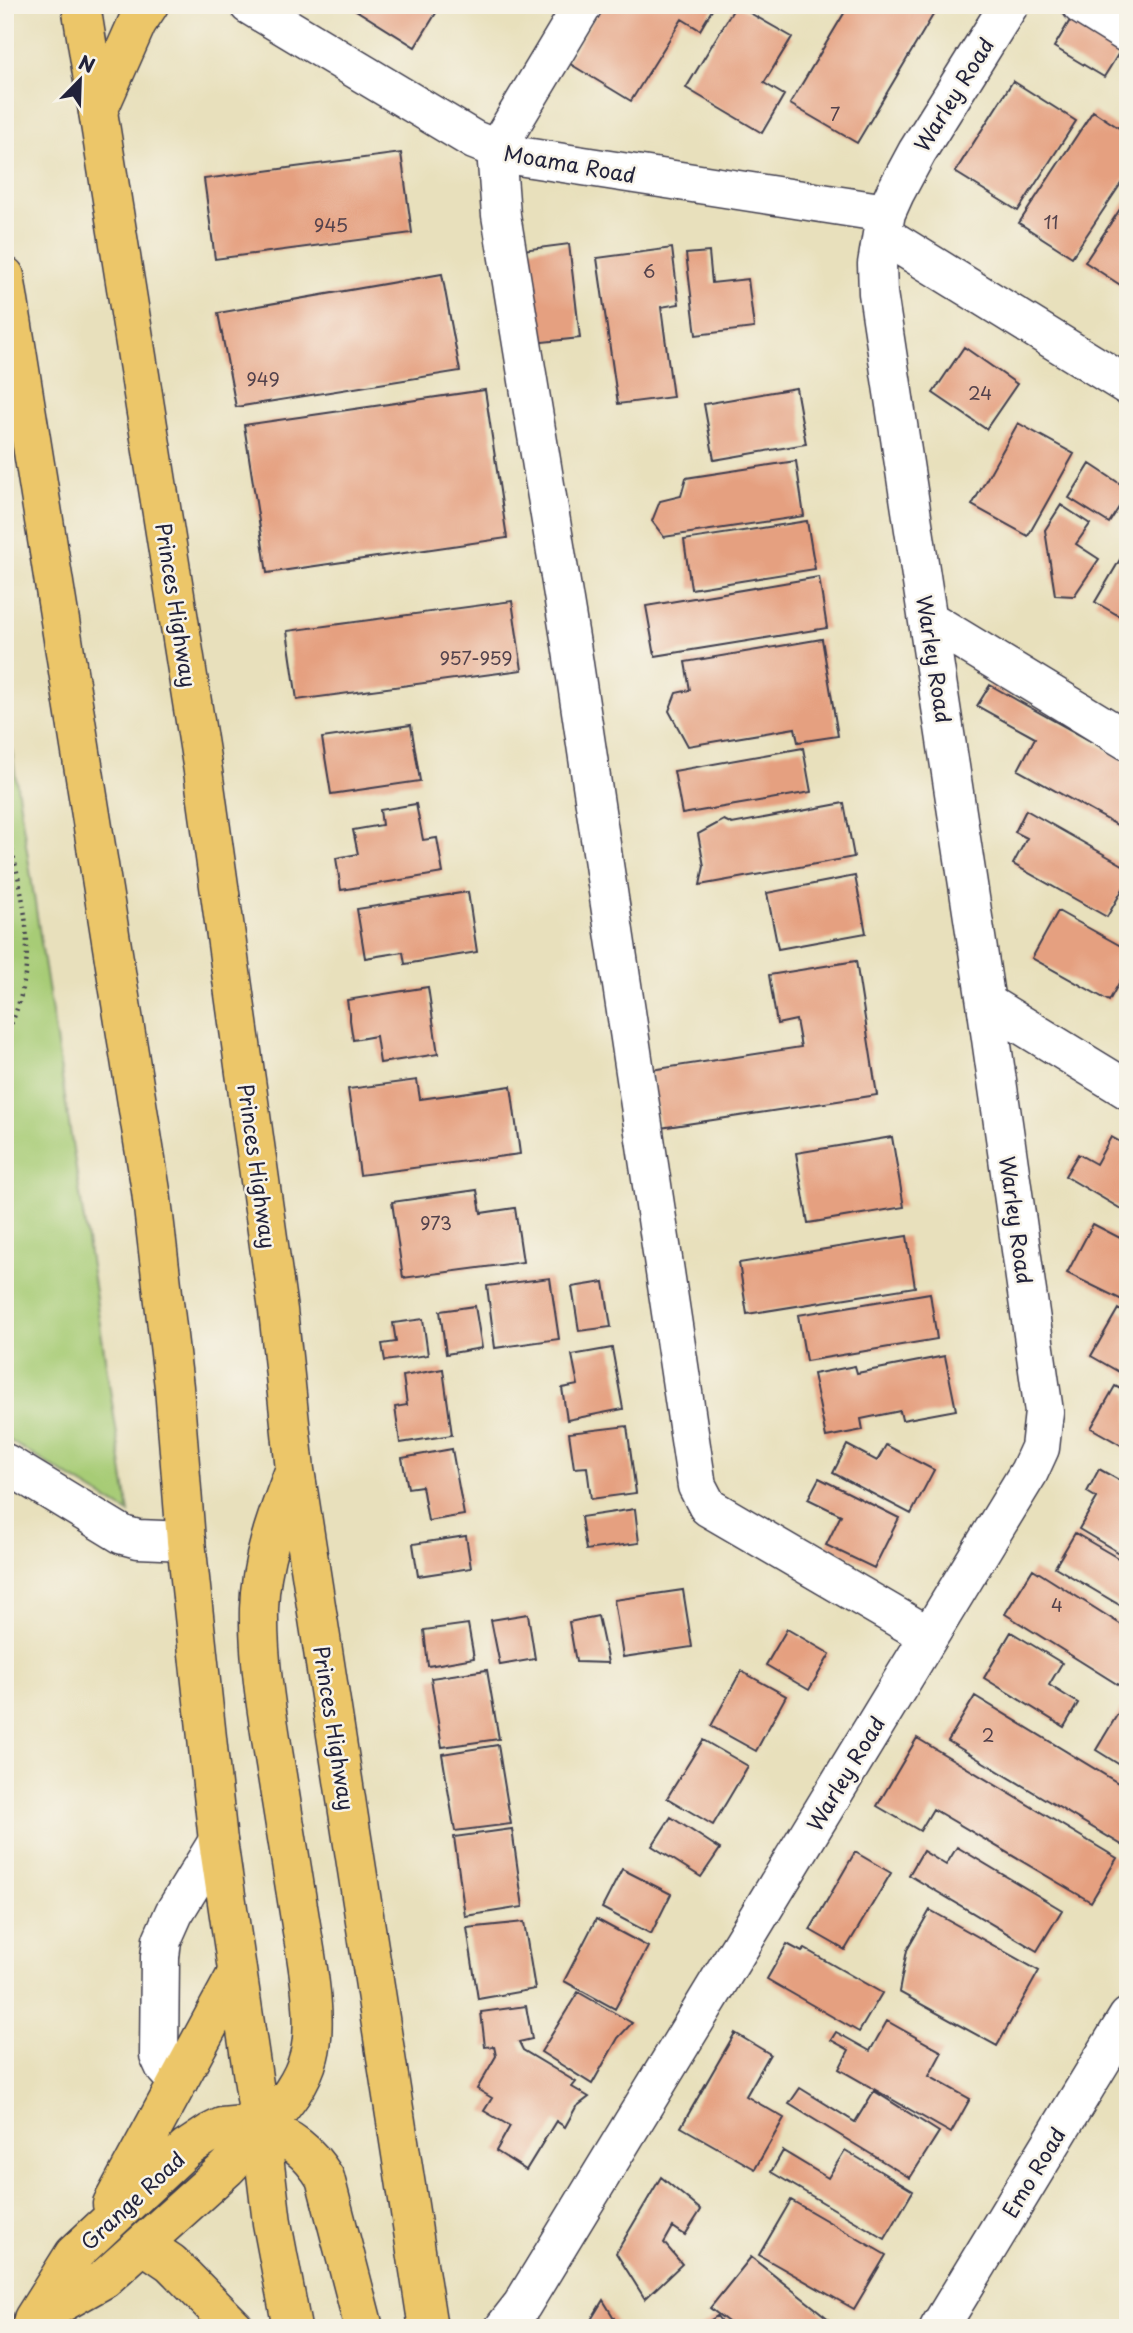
<svg xmlns="http://www.w3.org/2000/svg" width="1133" height="2333" viewBox="0 0 1133 2333" font-family="'Playpen Sans',sans-serif">
<style>
.green{fill:#a7cc76;stroke:#647758;stroke-width:2}
.building{fill:#e5a080}
.lines{fill:none;stroke-linecap:round;stroke-linejoin:round}
.minor-casing{stroke:#403e4e;stroke-width:41}
.major-casing{stroke:#403e4e;stroke-width:41}
.highway-casing{stroke:#403e4e;stroke-width:41}
.path{stroke:#403e4e;stroke-width:4.5;stroke-dasharray:2 5;stroke-linecap:butt}
.minor{stroke:#fff;stroke-width:38}
.major{stroke:#ecc669;stroke-width:38}
.highway{stroke:#ecc669;stroke-width:38}
.labels{text-anchor:middle;dominant-baseline:central;stroke-width:5;stroke-linejoin:round;paint-order:stroke}
.number-label{font-size:18px;fill:#53424c}
.street-label{font-size:21px;fill:#22223b;stroke:#f7f3e8}
</style>
<rect width="100%" height="100%" fill="#f7f3e8"/>
<filter id="ink" filterUnits="userSpaceOnUse"><feTurbulence type="fractalNoise" baseFrequency=".0143" numOctaves="2"/><feDisplacementMap in="SourceGraphic" scale="14" xChannelSelector="R" yChannelSelector="G"/><feConvolveMatrix kernelMatrix="1 2 1 2 8 2 1 2 1" color-interpolation-filters="sRGB"/></filter>
<filter id="wash" filterUnits="userSpaceOnUse"><feTurbulence type="fractalNoise" baseFrequency=".00686" numOctaves="4" result="noise"/><feDisplacementMap in="SourceGraphic" scale="28" xChannelSelector="R" yChannelSelector="G"/><feGaussianBlur stdDeviation="1.57" result="paint"/><feColorMatrix in="noise" values="0 0 0 0 0 0 0 0 0 0 0 0 0 0 0 0 0 1.4 0 .05"/><feComposite in="paint" operator="in"/></filter>
<g filter="url(#wash)">
<rect width="100%" height="100%" fill="#e8e0bc"/>
<path class="green" d="M5,708L129,1513L5,1438Z"/>
<g id="blocks">
<path class="building" d="M348,5H441L415,47Z
M602,5H715L700,30L682,19L631,101L567,62Z
M736,5L792,37L764,83L784,95L762,133L686,88Z
M849,5H939L857,143L790,104Z
M1072,17L1122,48L1104,77L1054,47Z
M1013,81L1076,121L1018,211L955,172Z
M1093,111L1128,134V173L1072,257L1019,223Z
M401,153L412,233L215,259L204,179Z
M1128,197V290L1085,262Z
M569,244L580,338L533,343L522,250Z
M672,248L679,304L661,307L673,397L618,404L597,258Z
M709,252L712,283L748,279L754,328L696,335L686,254Z
M442,274L460,371L236,407L218,313Z
M964,347L1017,384L986,429L933,393Z
M796,388L806,444L714,460L704,404Z
M485,390L507,538L267,573L244,425Z
M1018,423L1074,454L1028,536L972,505Z
M796,461L804,516L664,537L652,521L660,501L681,496L686,478Z
M1090,464L1128,489V493L1109,523L1069,498Z
M1061,505L1090,524L1076,544L1099,559L1074,596L1055,595L1045,530Z
M807,521L815,569L691,589L684,540Z
M1128,546V621L1095,602Z
M819,577L827,628L655,656L646,606Z
M512,601L522,670L297,700L287,631Z
M822,639L838,736L798,742L795,728L688,746L669,711L676,693L690,690L685,662Z
M990,685L1128,762V831L1018,770L1035,738L977,706Z
M411,725L420,781L331,794L322,738Z
M803,748L811,792L682,814L674,771Z
M844,803L854,857L700,885L704,866L698,834L724,820L732,824Z
M416,804L423,840L437,838L443,873L341,890L336,858L358,854L353,830L382,825L380,810Z
M1026,810L1128,868V880L1107,917L1013,864L1027,838L1015,832Z
M855,876L866,933L778,949L767,893Z
M468,892L477,952L405,964L403,952L365,958L357,909Z
M1058,911L1128,950V967L1109,1001L1032,958Z
M856,961L877,1095L660,1128L651,1070L801,1047L796,1020L777,1024L769,975Z
M428,987L438,1054L380,1063L376,1036L353,1040L347,1000Z
M417,1080L420,1099L511,1086L520,1154L360,1175L348,1089Z
M892,1137L904,1207L808,1223L796,1153Z
M1111,1137L1128,1146V1213L1065,1176L1078,1154L1096,1164Z
M477,1190L481,1213L515,1208L523,1262L403,1278L392,1202Z
M1093,1224L1128,1242V1303L1067,1273Z
M907,1236L915,1287L747,1314L739,1263Z
M550,1278L559,1339L495,1348L487,1286Z
M604,1282L611,1327L579,1331L572,1287Z
M930,1293L937,1339L806,1361L798,1315Z
M475,1306L482,1348L446,1354L440,1311Z
M1118,1309L1128,1315V1377L1091,1356Z
M423,1319L428,1355L385,1361L382,1344L396,1342L393,1323Z
M612,1348L623,1409L567,1420L562,1388L578,1385L572,1355Z
M945,1356L956,1410L902,1420L900,1411L861,1419L863,1430L826,1437L813,1374L855,1366L857,1373Z
M443,1369L452,1435L400,1443L395,1407L407,1405L403,1376Z
M1115,1386L1128,1393V1449L1091,1428Z
M627,1426L636,1493L591,1499L587,1467L574,1468L569,1433Z
M847,1445L877,1461L886,1445L934,1470L911,1514L833,1473Z
M452,1449L464,1515L428,1521L422,1486L408,1488L402,1458Z
M1099,1469L1128,1485V1558L1079,1529L1097,1498L1087,1492Z
M819,1478L899,1518L874,1568L826,1545L841,1515L808,1499Z
M635,1509L639,1543L586,1550L581,1517Z
M1075,1533L1128,1564V1610L1055,1567Z
M466,1536L471,1568L418,1576L413,1544Z
M1033,1569L1128,1629V1691L1005,1614Z
M683,1590L692,1647L623,1657L614,1600Z
M528,1614L535,1659L500,1665L491,1620Z
M598,1616L608,1663L576,1662L569,1622Z
M468,1624L474,1658L428,1666L424,1630Z
M787,1629L830,1654L809,1690L766,1665Z
M1011,1632L1062,1663L1049,1685L1078,1703L1064,1727L984,1678Z
M487,1670L499,1739L442,1747L431,1678Z
M741,1671L786,1696L756,1751L711,1726Z
M975,1696L1128,1789L1127,1848L948,1741Z
M1123,1705L1128,1708V1770L1096,1750Z
M917,1738L1117,1858L1091,1902L933,1809L920,1831L877,1806Z
M703,1740L748,1766L713,1825L667,1798Z
M498,1745L511,1824L455,1831L442,1754Z
M671,1817L720,1849L701,1877L652,1846Z
M512,1829L523,1907L465,1916L454,1837Z
M957,1847L1062,1910L1037,1951L909,1875L923,1851L946,1865Z
M855,1852L891,1873L845,1950L810,1930Z
M622,1869L671,1894L651,1934L602,1908Z
M930,1910L1039,1971L997,2046L899,1992L907,1950Z
M596,1919L648,1947L615,2009L564,1981Z
M524,1922L535,1989L478,1999L467,1928Z
M787,1944L802,1952L805,1949L882,1993L859,2032L767,1979Z
M578,1992L632,2023L618,2038L592,2084L541,2052Z
M526,2006L532,2039L519,2042L523,2050L576,2082L572,2087L589,2097L576,2107L565,2127L556,2121L526,2170L496,2151L510,2126L484,2111L492,2098L477,2089L496,2056L494,2046L485,2047L481,2012Z
M887,2021L942,2052L929,2076L970,2099L951,2133L839,2069L849,2050L831,2040L836,2032L870,2051Z
M735,2033L770,2054L746,2096L784,2118L755,2169L681,2127Z
M800,2088L855,2122L874,2091L939,2132L910,2178L789,2104Z
M845,2150L913,2191L885,2239L771,2172L783,2151L828,2178Z
M661,2177L701,2210L685,2235L673,2227L664,2243L682,2264L645,2299L616,2253Z
M791,2200L886,2255L854,2309L759,2255Z
M751,2257L840,2328H736L710,2308Z
M603,2300L620,2328H586Z
M717,2316L726,2328H698Z"/>
</g>
</g>
<g filter="url(#ink)">
<use href="#blocks" fill-opacity="0" stroke="#403e4e" stroke-width="2"/>
<g class="lines">
<defs>
<path id="minor" d="M249,5L474,140L512,155L886,213
M583,5L496,150L501,215L571,644L697,1486L708,1507L929,1636
M1081,5L1128,34
M882,234L1128,386
M929,620L1128,741
M986,1003L1128,1090
M5,1463L123,1535L138,1539L186,1541
M178,2082L165,2068L159,2055L160,1957L162,1940L174,1913L218,1841
M504,2328L522,2305L1029,1472L1040,1448L1044,1412L986,1003L878,293L877,264L882,234L886,213L895,193L917,152L1009,5
M939,2328L1128,2017"/>
<path id="major" d="M98,111L137,23L149,5
M112,2204L236,1975
M143,2244L171,2263L235,2328
M38,2316L104,2279L227,2168L261,2132
M33,2319L74,2254L186,2149L210,2133L222,2127L243,2125L261,2128"/>
<path id="highway" d="M81,5L203,771L278,1310L295,1470L428,2328
M5,276L151,1191L174,1387L186,1541L218,1841L261,2132L272,2223L292,2328
M261,2128C290,2137 309,2152 325,2178L364,2328
M261,2132C280,2109 302,2085 309,2056C319,2019 306,1957 300,1919C291,1865 283,1811 274,1757C266,1708 258,1658 259,1609C260,1561 277,1516 294,1471"/>
</defs>
<use href="#minor" class="minor-casing"/>
<use href="#major" class="major-casing"/>
<use href="#highway" class="highway-casing"/>
<path class="path" d="M5,823C24,899 43,963 5,1037"/>
<use href="#minor" class="minor"/>
<use href="#major" class="major"/>
<use href="#highway" class="highway"/>
</g>
</g>
<g class="labels">
<g class="number-label">
<text x="835" y="113">7</text>
<text x="1051" y="221">11</text>
<text x="331" y="224">945</text>
<text x="649" y="270">6</text>
<text x="263" y="378">949</text>
<text x="980" y="392">24</text>
<text x="476" y="657">957-959</text>
<text x="436" y="1222">973</text>
<text x="1057" y="1604">4</text>
<text x="988" y="1734">2</text>
</g>
<g class="street-label">
<text transform="translate(953 94) rotate(-58)">Warley Road</text>
<text transform="translate(570 163) rotate(10)">Moama Road</text>
<text transform="translate(177 605) rotate(81)">Princes Highway</text>
<text transform="translate(935 659) rotate(81)">Warley Road</text>
<text transform="translate(258 1166) rotate(82)">Princes Highway</text>
<text transform="translate(1017 1220) rotate(82)">Warley Road</text>
<text transform="translate(335 1728) rotate(81)">Princes Highway</text>
<text transform="translate(845 1773) rotate(-59)">Warley Road</text>
<text transform="translate(1033 2172) rotate(-59)">Emo Road</text>
<text transform="translate(132 2200) rotate(-43)">Grange Road</text>
</g>
</g>
<rect width="1133" height="2333" fill="none" stroke="#f7f3e8" stroke-width="28"/>
<g transform="translate(80 80) rotate(23)" stroke="#f7f3e8" stroke-width="5" paint-order="stroke">
<path d="M0-5L12 26L0 18L-12 26Z" fill="#22223b"/>
<text y="-10" font-size="19" font-weight="bold" text-anchor="middle" fill="#22223b">N</text>
</g>
</svg>
